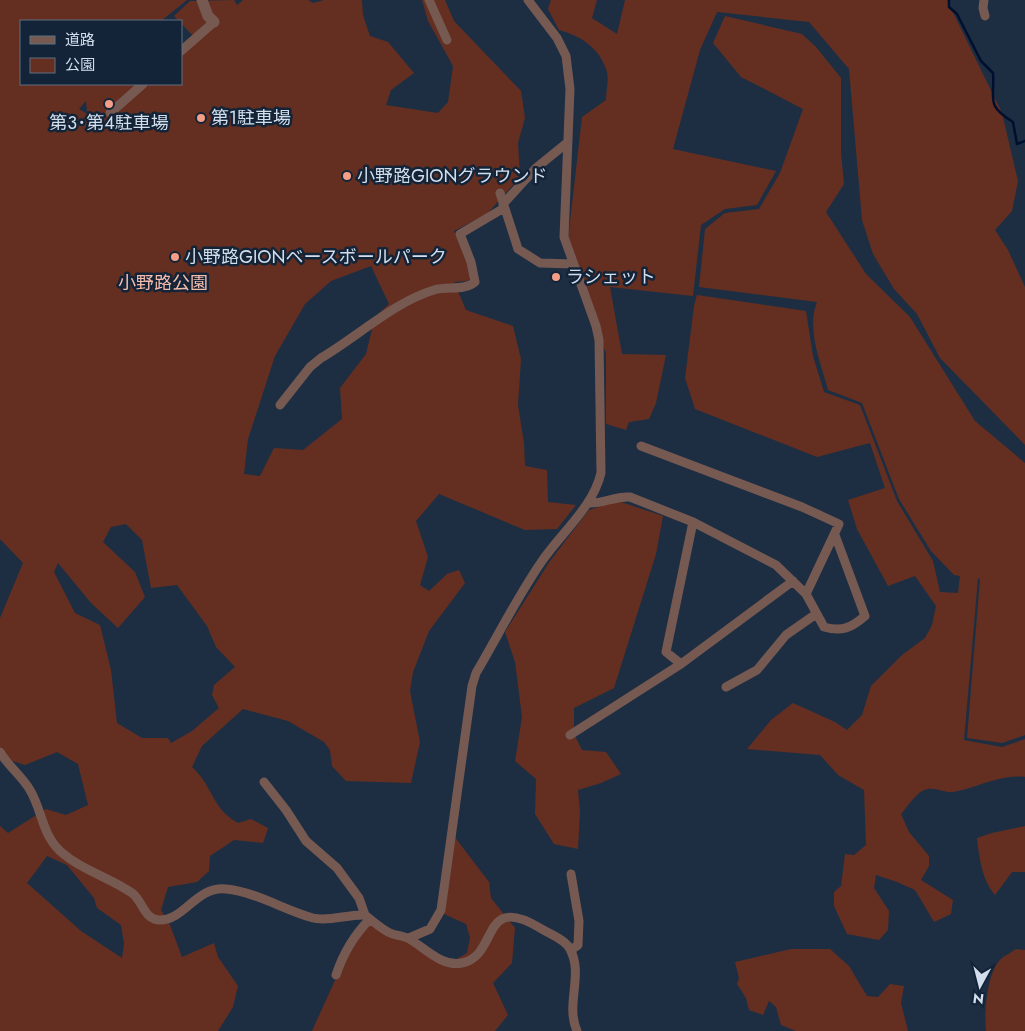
<svg xmlns="http://www.w3.org/2000/svg" width="1025" height="1031" viewBox="0 0 1025 1031" font-family="Jost,'Noto Sans JP',sans-serif">
<style>
.green{fill:#642f21;fill-rule:evenodd}
.lines{fill:none;stroke-linecap:round;stroke-linejoin:round}
.stream{stroke:#000f2e;stroke-width:2.5}
.minor{stroke:#765a52;stroke-width:9}
.tertiary{stroke:#765a52;stroke-width:11}
.poi-dot{fill:#f49e87;stroke:#132438;stroke-width:2}
.labels{text-anchor:middle;dominant-baseline:central;stroke-width:5;stroke-linejoin:round;paint-order:stroke}
.poi-label{font-size:18px;fill:#d3deec;stroke:#132438;text-anchor:start}
.park-label{font-size:18px;fill:#f5bcac;stroke:#132438}
</style>
<rect width="100%" height="100%" fill="#1d2e43"/>
<path class="green" d="M0,0H187L161,21H21V84H181V55L198,41L174,16L190,1L234,0L237,5L243,0H308L313,3L324,0H362L363,15L370,36L388,42L414,73L391,90L386,105L438,113L448,102L453,66L428,21L422,0H445L454,21L521,91L525,118L518,143L520,177L487,214L454,231L467,263L470,279L467,281L454,282L466,310L513,326L521,359L518,405L524,443L525,466L547,470L548,502L576,505L557,529L525,530L439,494L416,521L428,557L420,585L429,591L447,574L459,570L465,583L429,631L413,672L410,691L420,742L411,783L346,781L332,766L330,750L324,742L288,721L243,709L202,746L192,767C213,786 212,809 238,823L251,819L268,828L263,843L234,840L210,856L209,871L197,882L168,887L161,910L170,925L182,957L214,943L218,957L238,986L233,1007L218,1031H0V826L8,833L46,809L66,815L88,805L78,764L57,752L25,765L0,757V618L23,563L0,539ZM86,101L87,111L99,117L98,120L79,109ZM371,266L389,304L375,317L366,354L340,388L342,419L303,450L274,448L260,476L244,474L248,439L275,356L305,304L331,281ZM126,524L142,540L151,588L177,585L207,626L216,647L235,667L214,685L212,695L219,708L192,731L171,743L168,738H142L117,723L111,670L100,625L75,613L54,572L58,563L91,603L118,628L145,597L135,572L103,542L111,527ZM47,856L67,865L94,898L97,908L121,925L124,944L122,958L81,931L27,883Z
M551,0H597L592,18L617,34L625,0H947L1002,113L1018,181L1012,211L995,230L1008,250L1025,287V445L940,358L917,314L894,289L873,254L862,220L849,69L809,22L717,12L700,50L673,149L776,171L757,205L725,209L701,225L693,296L610,287L622,354L666,355L656,403L649,419L629,422L626,430L606,424V353L590,314L568,239L582,117L606,100C606,91 609,80 607,72C600,48 581,36 559,30L548,9Z
M725,16L802,34L816,47L841,78V153L844,184L826,212L866,274L910,317L975,421L1025,463V735L1002,743L967,738L980,579L978,578L964,740L1002,747L1025,739V777C999,774 978,788 953,792C942,793 934,785 922,791C914,796 907,807 901,814L909,832L929,856V866L921,880L953,900L951,914L934,922L915,890L897,882L876,875L874,888L889,911L888,930L879,940L847,934L834,906V892L841,886L845,854L854,855L866,845L864,790L838,775L820,755L747,749L771,720L793,703L835,722L847,730L862,715L871,686L902,655L925,638L932,625L936,606L915,576L888,586L857,529L848,500L885,488L870,443L817,457L695,409L685,378L694,306L697,295L806,311L813,356L824,392L860,405L897,501L933,561L940,592L958,593L960,576L954,575L931,551L899,499L862,403L828,390C821,363 806,329 817,302L699,287L705,229L725,213L759,209L780,173L803,109L741,77L713,43Z
M618,501L663,516L656,554L614,688L574,708V734L582,750L606,752L621,774L601,783L578,790L580,811L578,849L554,844L535,814L536,779L515,761L522,717L515,662L505,632L550,561L589,510Z
M1025,826V872H1012L995,895C982,880 979,857 977,838L992,833Z
M454,836L489,882L491,898L515,928L512,963L493,983L508,1015L495,1031H312L342,965L370,921L444,958L455,960L467,953L470,938L466,924L444,914Z
M791,949H830L849,966L867,996L878,997L890,984L904,986L901,1003L908,1031H796L781,1025L776,1007L769,1001L763,1015L749,1010L746,998L737,984L739,978L735,962Z
M1016,949L1025,950V1031H986C984,1013 987,975 999,961C1003,956 1011,953 1016,949Z"/>
<g class="lines">
<path class="stream" d="M949,0V7L957,14L981,61L993,73C995,99 985,105 1013,122L1017,144L1025,141"/>
<path class="minor" d="M429,0L447,40
M984,0L983,8L985,16
M181,51L214,22
M110,113L143,84
M500,193L518,249L540,263L573,264
M503,204L536,168L568,142
M280,405L310,367L321,358C357,337 394,302 434,290C447,286 464,291 475,282L471,262L460,234L504,208
M641,446L802,507L839,524L806,594
M588,503C603,504 615,496 630,497L693,522L776,565L806,594L824,627C842,632 851,628 865,616L835,535
M681,664L666,652L693,522
M726,687L757,670L786,635L816,614
M570,735L681,664L793,581
M0,752C8,766 22,776 30,790C42,810 42,834 60,851C81,870 109,877 132,893C143,901 144,920 160,920C185,920 196,886 226,889C256,892 284,910 313,918C329,922 348,914 365,915C373,921 381,929 390,933C397,936 406,936 411,940C426,949 442,967 462,963C499,956 480,892 540,928C549,934 565,939 570,949C584,975 565,1004 577,1031
M264,782L286,810L306,841L337,868L359,898L365,915
M409,938L430,929L441,910L472,686L476,673C498,636 517,597 542,561C562,532 593,507 601,473L599,340L596,326L564,237L570,89L566,56L557,38L528,0
M571,950L578,945L579,921L571,874
M336,975C343,954 354,935 370,919"/>
<path class="tertiary" d="M202,0L208,16L214,22"/>
</g>
<g class="poi-dot">
<circle cx="109" cy="104" r="5"/>
<circle cx="201" cy="118" r="5"/>
<circle cx="347" cy="176" r="5"/>
<circle cx="175" cy="257" r="5"/>
<circle cx="556" cy="277" r="5"/>
</g>
<g class="labels">
<g class="poi-label">
<text x="211" y="118">第1駐車場</text>
<text x="109" y="123" text-anchor="middle">第3･第4駐車場</text>
<text x="357" y="176">小野路GIONグラウンド</text>
<text x="185" y="257">小野路GIONベースボールパーク</text>
<text x="566" y="277">ラシェット</text>
</g>
<g class="park-label">
<text x="163" y="283">小野路公園</text>
</g>
</g>
<rect x="20" y="20" width="162" height="65" fill="#132438" stroke="#606e80"/>
<rect x="30" y="36" width="25" height="8" fill="#765a52" stroke="#606e80"/>
<text x="65" y="45" font-size="15" fill="#d3deec">道路</text>
<rect x="30" y="58" width="25" height="15" fill="#642f21" stroke="#606e80"/>
<text x="65" y="70" font-size="15" fill="#d3deec">公園</text>
<g transform="translate(980 986) rotate(187)" stroke="#132438" stroke-width="4" paint-order="stroke">
<path d="M0-4L9 19L0 12L-9 19Z" fill="#d3deec"/>
<text y="-8" font-size="14" font-weight="bold" text-anchor="middle" fill="#d3deec">N</text>
</g>
</svg>
